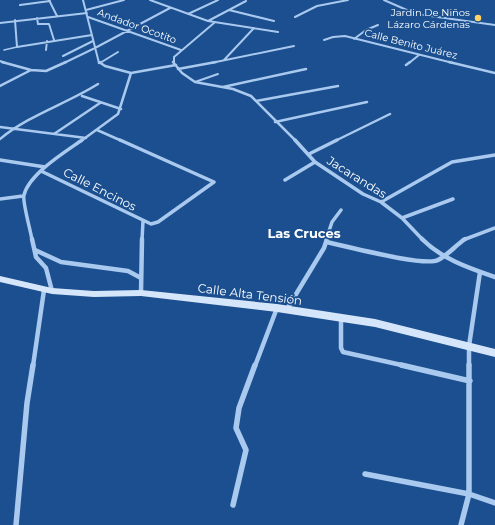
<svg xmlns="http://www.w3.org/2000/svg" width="495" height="525" viewBox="0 0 495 525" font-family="Montserrat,sans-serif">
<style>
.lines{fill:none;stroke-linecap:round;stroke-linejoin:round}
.lane-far1{stroke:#a9c9ee;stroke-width:1.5}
.lane{stroke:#a9c9ee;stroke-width:2}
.street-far4{stroke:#a9c9ee;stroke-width:2}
.street-far3{stroke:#a9c9ee;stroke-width:2.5}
.street-far2{stroke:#a9c9ee;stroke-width:3.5}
.street-far1{stroke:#a9c9ee;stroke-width:4.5}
.street{stroke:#a9c9ee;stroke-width:5.5}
.secondary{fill:#d6e6fa;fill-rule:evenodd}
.poi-dot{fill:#ffd166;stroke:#1b4f8f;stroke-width:1.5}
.labels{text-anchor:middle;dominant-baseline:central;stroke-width:3.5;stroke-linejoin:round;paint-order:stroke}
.far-poi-label{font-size:10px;fill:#fff;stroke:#1b4f8f;text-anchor:end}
.far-street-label{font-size:10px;fill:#fff;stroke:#1b4f8f}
.street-label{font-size:12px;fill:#fff;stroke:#1b4f8f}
.neighbourhood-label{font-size:13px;font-weight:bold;fill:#fff;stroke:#1b4f8f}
</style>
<rect width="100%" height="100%" fill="#1b4f8f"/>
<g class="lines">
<path class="lane-far1" d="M4,50L17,47"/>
<path class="lane" d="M195,82L218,74"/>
<path class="street-far4" d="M49,0L57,16
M83,0L99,63
M150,0L208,21L278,32
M384,0L416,14L495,25
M20,5L50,1
M86,10L124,0
M229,10L274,21
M188,14L218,0
M88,17L181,50
M295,17L317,6L348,0
M37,18L38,24H49L54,40
M15,20L17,47L92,35
M208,21L246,1
M0,23L87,13
M354,39L366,30L378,25
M324,40L333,37L345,36L453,63
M46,50L47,41
M63,56L93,41
M224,60L254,28
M0,61L5,63
M64,63L95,48L170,8
M100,63L118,52
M174,63V57L214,23
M211,63L294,46
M409,63L419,55"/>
<path class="street-far3" d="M2,62L31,70L46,71L66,62
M99,62L105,66L131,73
M173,62L182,73L195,82L233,89L251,96L296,141
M449,62L495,73
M99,63L101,62
M406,65L410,62
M178,69L216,62
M0,86L31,70
M223,87L306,69
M82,96L121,109
M256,101L338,86
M275,122L367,102
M0,127L86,138
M97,130L122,141
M54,134L100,103
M0,139C29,115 66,104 98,84
M81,141L118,114L131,73L176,65
M335,141L390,114"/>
<path class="street-far2" d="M295,140L315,162L363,194L381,202L402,218L423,240
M309,154L337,140
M0,160L45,167
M41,171L151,224L158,222L214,182L120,140
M285,180L315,162
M0,199L23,196
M381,202L452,162L495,155
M402,218L453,199
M32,240C31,232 22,201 24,195C29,174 65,152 82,140
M142,240L143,221
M326,240L332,222L341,210
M463,240L495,228"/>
<path class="street-far1" d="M32,239L36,257L46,268L52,291
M422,239C442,259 469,268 495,277
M326,242C346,246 424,267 438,260C448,255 456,245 465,239
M35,250L61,262L128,271L141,278
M141,293L142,239
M287,309L324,248L327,239
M341,318V348L343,352L406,366
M33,366L44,290
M255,366L277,308
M469,366V346L480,272"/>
<path class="street" d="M401,365L470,381
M365,474L469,494L495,503
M233,505L246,450L236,428L239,408L255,365
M16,525L27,403L33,365
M461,525L469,494V365"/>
<path class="secondary" d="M0,276L52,288L94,291L141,290L277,304L375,319L495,349V357L375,327L277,312L141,296L94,297L52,294L0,282Z"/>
</g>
<circle class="poi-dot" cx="478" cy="18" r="4"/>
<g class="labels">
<g class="far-poi-label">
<text x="470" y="12">Jardin De Niños<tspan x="470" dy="12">Lázaro Cárdenas</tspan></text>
</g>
<g class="far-street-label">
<text transform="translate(137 26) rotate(20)">Andador Ocotito</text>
<text transform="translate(411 44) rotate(14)">Calle Benito Juárez</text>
</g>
<g class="street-label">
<text transform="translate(357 177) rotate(32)">Jacarandas</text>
<text transform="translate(100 189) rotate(27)">Calle Encinos</text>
<text transform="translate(250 294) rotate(7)">Calle Alta Tensión</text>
</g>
<g class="neighbourhood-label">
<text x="304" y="233">Las Cruces</text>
</g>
</g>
</svg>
